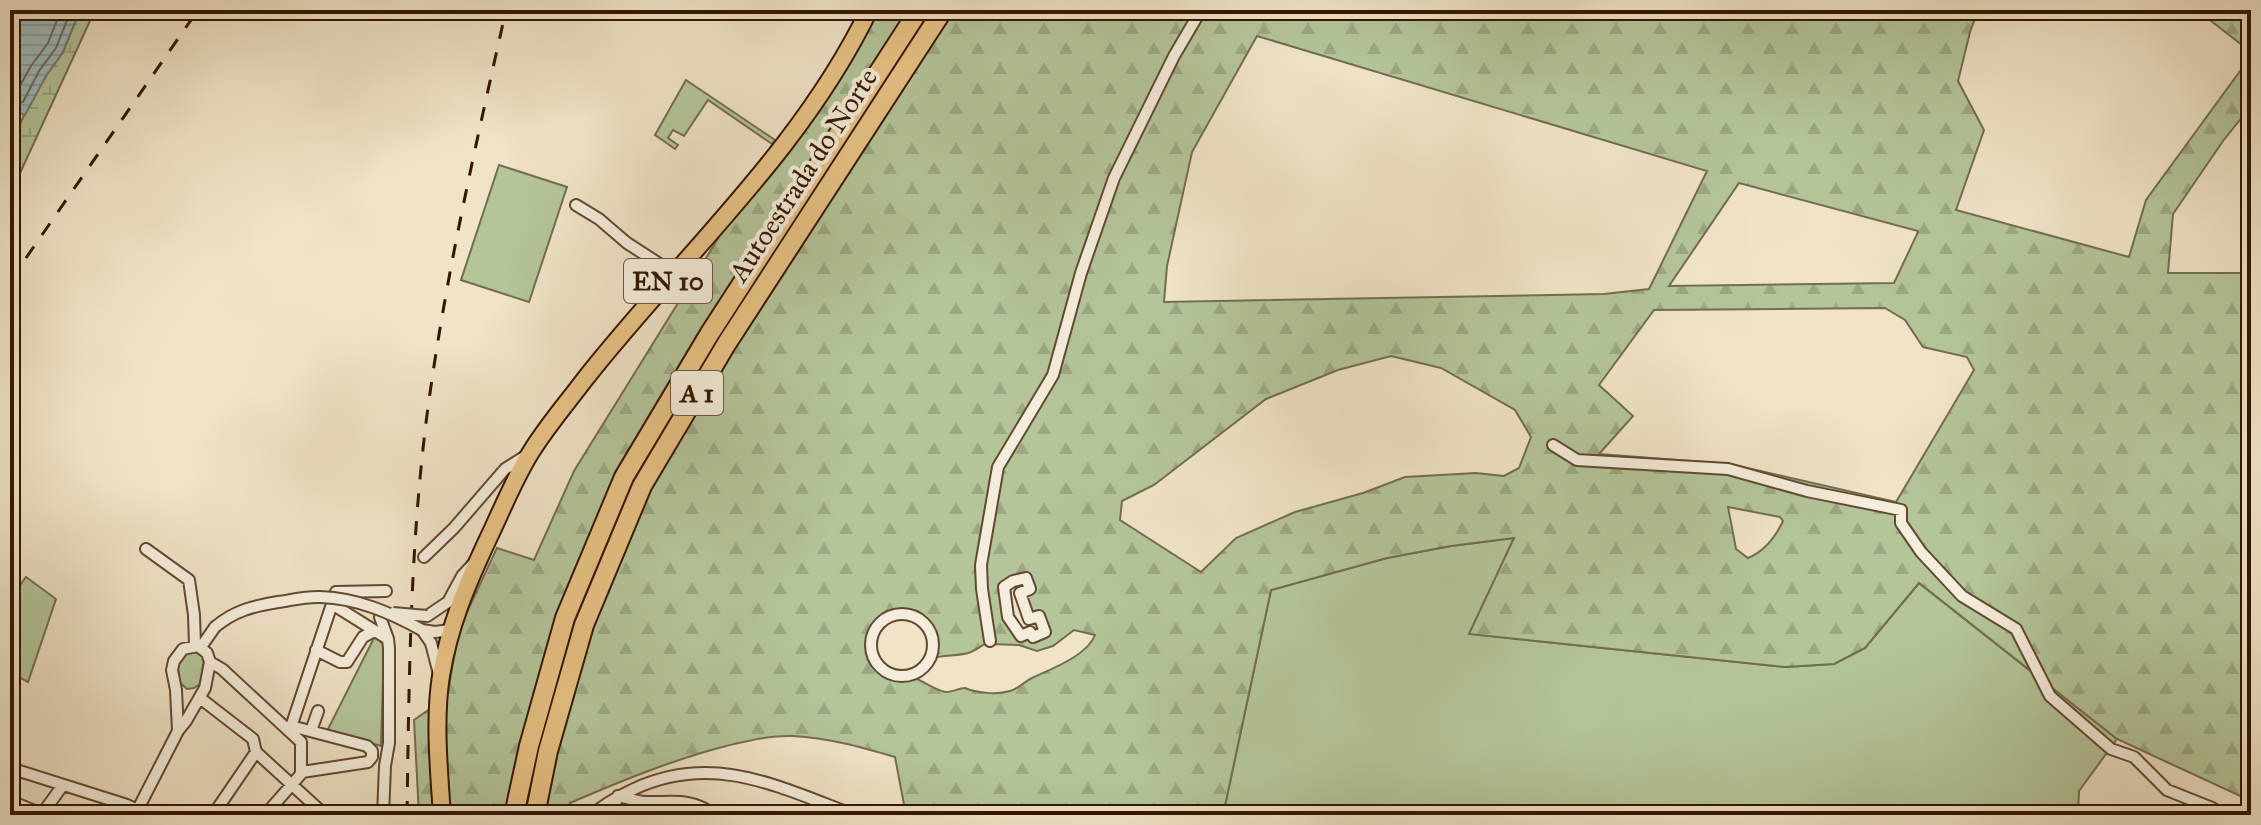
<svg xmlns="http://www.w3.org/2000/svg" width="2261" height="825" viewBox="0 0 2261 825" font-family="'IM FELL Great Primer',serif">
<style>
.green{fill:#b4c59a;stroke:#736e4e;stroke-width:2}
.forest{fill:url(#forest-firs);stroke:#736e4e;stroke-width:2;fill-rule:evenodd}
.wetland{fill:url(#wetland-marsh);stroke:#736e4e;stroke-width:2}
.water{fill:url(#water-rules);stroke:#737a73;stroke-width:2}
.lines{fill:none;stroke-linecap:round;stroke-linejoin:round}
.shore{stroke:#686960;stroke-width:2}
.street-casing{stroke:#624933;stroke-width:14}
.primary-casing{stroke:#321602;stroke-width:20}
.highway-casing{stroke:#321602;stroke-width:22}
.street{stroke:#f5eddb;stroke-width:10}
.primary{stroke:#e8c284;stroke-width:16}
.highway{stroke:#e8c284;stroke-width:18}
.rail{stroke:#321602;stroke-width:3;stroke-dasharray:14 14;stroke-linecap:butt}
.street-bridge-casing{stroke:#624933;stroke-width:14;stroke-linecap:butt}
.street-bridge{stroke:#f5eddb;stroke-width:10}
.labels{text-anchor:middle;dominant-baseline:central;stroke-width:8;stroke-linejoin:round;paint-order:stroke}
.shield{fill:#f5eddb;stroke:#6c5643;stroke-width:2}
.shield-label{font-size:26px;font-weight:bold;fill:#321602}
.street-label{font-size:28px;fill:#321602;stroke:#f5eddb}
</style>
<defs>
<pattern id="forest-firs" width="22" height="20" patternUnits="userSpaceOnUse" patternTransform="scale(2)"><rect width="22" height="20" fill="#b4c59a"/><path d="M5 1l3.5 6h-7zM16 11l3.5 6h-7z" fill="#9ba883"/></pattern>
<pattern id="wetland-marsh" width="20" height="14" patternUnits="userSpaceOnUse" patternTransform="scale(2)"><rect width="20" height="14" fill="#b4c59a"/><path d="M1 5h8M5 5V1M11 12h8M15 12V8" fill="none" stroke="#9ba883"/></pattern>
<pattern id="water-rules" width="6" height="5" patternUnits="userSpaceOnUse" patternTransform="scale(2)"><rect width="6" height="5" fill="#9ebcbf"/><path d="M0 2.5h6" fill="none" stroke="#89a1a2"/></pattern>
</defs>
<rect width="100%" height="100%" fill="#f0e3c7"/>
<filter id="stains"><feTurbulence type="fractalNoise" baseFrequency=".0025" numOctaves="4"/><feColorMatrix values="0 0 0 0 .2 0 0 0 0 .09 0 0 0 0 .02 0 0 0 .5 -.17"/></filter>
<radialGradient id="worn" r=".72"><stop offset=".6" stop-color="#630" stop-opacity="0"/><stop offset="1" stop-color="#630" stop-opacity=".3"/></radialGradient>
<path class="green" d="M686,80L775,140L772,144L708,100L684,136L673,130L668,138L678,145L675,149L655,135Z
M499,165L567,187L529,302L461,280Z
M1514,538L1470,634L1785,667L1834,664L1865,648L1919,583L2117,739L2079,791L2078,813L2081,815H1223L1271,590L1387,558L1451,546Z
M26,577L56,599L28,682L10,672V599Z
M375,636L384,645L381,746L327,731Z
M195,651L203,656L204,661L200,684L194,688L187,689L179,682L178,665L186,654Z"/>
<path class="forest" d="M863,10H1978L1970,32L1958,81L1984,130L1956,210L2129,257L2146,200L2251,56V106L2223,141L2173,214L2168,273H2251V801L2117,739L1919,583L1865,648L1834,664L1785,667L1469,634L1514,538L1451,546L1387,558L1271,590L1223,815H906L895,757C861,747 829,738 793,736C771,735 747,741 726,746C672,760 621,781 570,803L568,815H419L414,720L447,697L459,629L497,548L534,560L574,471L727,224L845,43ZM1257,36L1707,171L1649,289L1604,294L1164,302L1167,266L1192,152ZM1739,183L1918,231V232L1894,283L1669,286ZM1885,308L1905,320L1923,347L1967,357L1974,370L1896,502L1730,464L1599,454L1633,416L1599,385L1654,310ZM1391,356L1441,368L1515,410L1531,437L1519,468L1504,476L1476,473L1405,477L1363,493L1295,512L1236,538L1201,572L1120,520L1122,501L1154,485L1266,399L1338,370ZM1728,507L1780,517L1783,521C1775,538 1765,551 1748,558L1736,549ZM1026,578L1030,589L1020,593L1029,619L1039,616L1045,632L1021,636L1008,617L1004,587ZM897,614C922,613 939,634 930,659C944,654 958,657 971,652C978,649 984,644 990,641L991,644L1019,645L1037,651L1053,646L1074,630L1095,635C1087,656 1051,669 1032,678C1024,682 1018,689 1010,691C997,695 976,693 965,688C960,688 952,692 946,692C937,691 926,683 917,679C907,675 896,678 886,672C859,657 870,622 897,614Z
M2197,10H2251V52Z"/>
<path class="wetland" d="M80,10H95L10,195V147L24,115L46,76L63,52Z"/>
<path class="water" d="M10,10H80L63,52L46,76L25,115L13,110L10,115Z"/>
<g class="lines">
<path class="shore" d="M10,93L17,91L31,66L48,43L61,10
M10,103L23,102L39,71L56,48L71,10"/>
<defs>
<path id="street" d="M576,205L599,219L627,243L675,274
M1553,445L1577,460L1728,469L1807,491L1901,510V523L1921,552L1962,596L2016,629L2050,696L2111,749L2134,757L2167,790L2212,808L2222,815
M146,549L189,580L194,615L195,646
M424,557L454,528L505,469L524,457
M1026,578L1030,589L1020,593L1029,619L1039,616L1045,632L1033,637L1030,632L1021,636L1008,617L1004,587L1013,581Z
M386,591L336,592L332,604L388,639
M871 645a31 31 0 1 1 62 0a31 31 0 1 1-62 0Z
M427,616L448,602L462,576L472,565
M380,617L388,639L389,648V743L385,766L383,815
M422,630L431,643L439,674
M422,630L435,632L450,630
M990,641L982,589L981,565L998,467L1053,375L1081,273L1114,178L1174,56L1201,10
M201,647L215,627
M316,650L340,662H347L363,637L374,631
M210,662L222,669L301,742V774L265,815
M200,698L253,739L256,752L325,815
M291,726L367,746L372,751V757L368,762L302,772
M290,730L332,604
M311,731L318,711
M10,768L127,805L148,815
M10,801L42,814L63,785
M138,809L178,731L186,721L205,688L210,662L207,653L198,646L183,649L174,661L172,670L176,690L178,731
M213,815L256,752
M592,815C604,804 619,796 634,789C714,752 779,787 854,815
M611,815L618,796C627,798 636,801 645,802C673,803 689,797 715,815"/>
<path id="primary" d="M442,815C439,771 434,719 441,676C449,626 467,584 488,539C502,510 514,479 531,452C547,426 567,403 585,379C681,257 801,151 869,10"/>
<path id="highway" d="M514,815L529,746L565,618L624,477L710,333L919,10
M535,815L548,751L584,625L642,486L727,343L943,10"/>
</defs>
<use href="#street" class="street-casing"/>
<use href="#primary" class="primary-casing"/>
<use href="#highway" class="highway-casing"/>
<use href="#street" class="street"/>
<use href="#primary" class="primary"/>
<use href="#highway" class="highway"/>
<path class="rail" d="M10,281L198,10
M407,815C409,682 410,547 427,415C445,278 476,144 506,10"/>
<defs>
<path id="street-bridge" d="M393,613L427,616
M215,627C234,611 253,606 278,602C292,600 307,596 321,597C357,598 391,613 422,630"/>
</defs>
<use href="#street-bridge" class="street-bridge-casing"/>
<use href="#street-bridge" class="street-bridge"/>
</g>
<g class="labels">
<g class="shield">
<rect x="624" y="259" width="88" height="44" rx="6"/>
<rect x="671" y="371" width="52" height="44" rx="6"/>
</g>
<g class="shield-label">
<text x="668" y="281">EN 10</text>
<text x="697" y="393">A 1</text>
</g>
<g class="street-label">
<text transform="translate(803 175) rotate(-57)">Autoestrada do Norte</text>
</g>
</g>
<rect width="2261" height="825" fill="none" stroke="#f0e3c7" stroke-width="40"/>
<rect x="12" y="12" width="2237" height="801" fill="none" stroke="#321602" stroke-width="4"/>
<rect x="20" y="20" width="2221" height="785" fill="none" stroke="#321602" stroke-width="2"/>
<rect width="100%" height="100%" filter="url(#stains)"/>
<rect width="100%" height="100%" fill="url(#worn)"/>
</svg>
